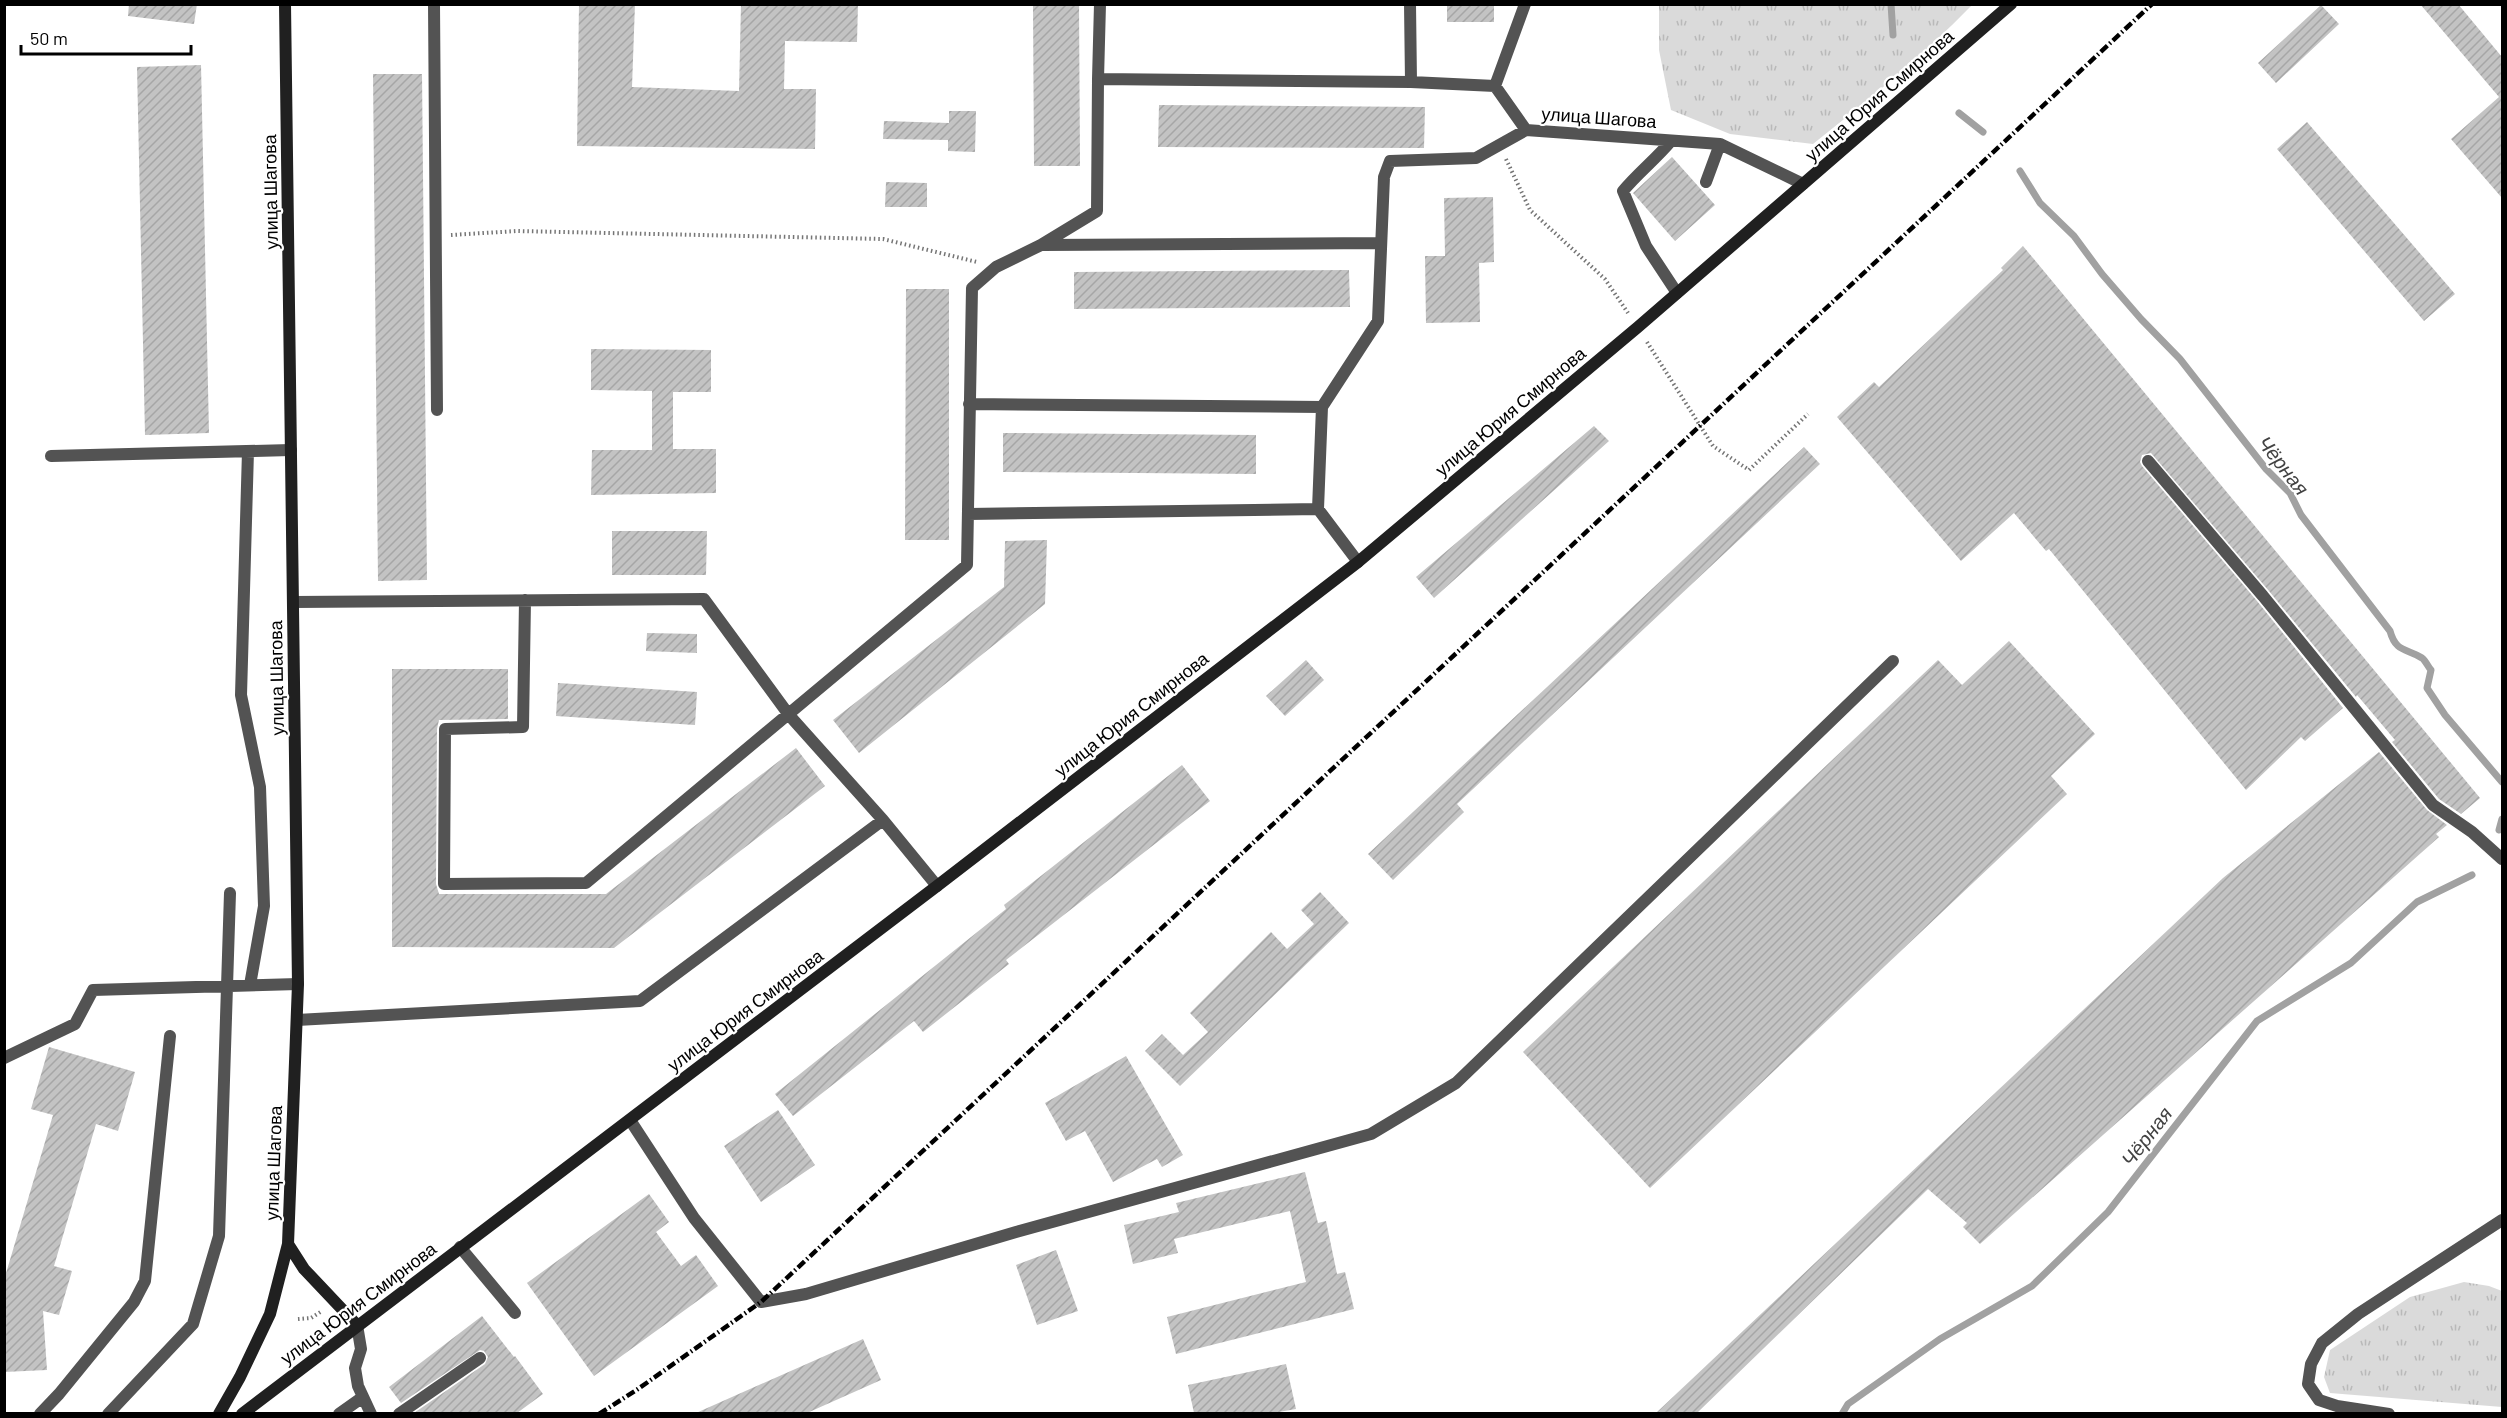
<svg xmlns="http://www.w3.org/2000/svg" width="2507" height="1418" viewBox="0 0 2507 1418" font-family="Barlow,sans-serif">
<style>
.grass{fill:url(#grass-tufts)}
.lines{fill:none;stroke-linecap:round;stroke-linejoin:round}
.stream{stroke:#a1a1a1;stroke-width:7}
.building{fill:url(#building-hatch)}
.path{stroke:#757575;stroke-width:4;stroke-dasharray:1.5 3;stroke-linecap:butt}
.service{stroke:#535353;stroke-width:12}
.secondary{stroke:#202020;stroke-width:12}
.rail{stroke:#000;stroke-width:4.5;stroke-dasharray:9 3 1.5 3;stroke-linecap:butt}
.labels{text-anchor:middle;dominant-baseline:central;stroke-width:4.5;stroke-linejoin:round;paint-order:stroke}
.street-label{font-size:18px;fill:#000;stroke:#fff}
.water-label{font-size:20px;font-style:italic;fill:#424242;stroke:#fff}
</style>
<defs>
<pattern id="grass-tufts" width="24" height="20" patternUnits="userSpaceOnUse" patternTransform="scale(1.5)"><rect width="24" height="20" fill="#dadada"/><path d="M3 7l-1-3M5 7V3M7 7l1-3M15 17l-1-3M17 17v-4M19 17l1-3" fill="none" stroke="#b9b9b9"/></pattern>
<pattern id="building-hatch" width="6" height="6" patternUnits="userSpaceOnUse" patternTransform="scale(1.5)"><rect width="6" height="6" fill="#c3c3c3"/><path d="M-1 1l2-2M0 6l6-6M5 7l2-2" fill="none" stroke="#a6a6a6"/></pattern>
</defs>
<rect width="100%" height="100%" fill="#fff"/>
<path class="grass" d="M1659,5V4L1972,5C1923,56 1868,100 1813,144L1730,134L1671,110L1659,50Z
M2464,1282L2489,1286L2502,1291V1407L2330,1393L2324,1377L2330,1350L2410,1297Z"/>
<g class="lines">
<path class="stream" d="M1891,4L1893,35
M1959,113L1983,132
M2020,171L2040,203L2074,236L2102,274L2141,319L2180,359L2266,469L2290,493L2301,515L2390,631C2396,653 2407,648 2422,658C2426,661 2428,667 2431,670L2427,688L2445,715L2502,782
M2499,830L2502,819
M1842,1414L1848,1404L1940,1339L2032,1286L2108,1212L2257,1021L2351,963L2417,902L2472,875"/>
</g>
<path class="building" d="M129,4H197L194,24L128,16Z
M579,4H635L632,87L739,91L741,4H858L857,42L785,41L784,89H816L815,149L577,146Z
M1033,4H1079L1080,166H1034Z
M1447,4H1494V22H1447Z
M2420,4H2458L2502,57V198L2451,139L2499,97Z
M2321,5L2339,24L2276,83L2258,63Z
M201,65L209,433L145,435L137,67Z
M373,74H422L427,580L378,581Z
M1159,105L1425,107L1424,148L1158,147Z
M949,111H976L975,152L948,151V140L883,139L884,121L949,123Z
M2307,122L2455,294L2424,321L2277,149Z
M1672,157L1715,205L1675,241L1633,193Z
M886,182L927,183V207H885Z
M1493,197L1494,262L1479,263L1480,322L1426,323L1425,256H1445L1444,198Z
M2023,246L2480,798L2461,814L2439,799L2392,742L2395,740L2357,695L2356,697L2269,591L2151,453L2142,455L2140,462L2142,466L2257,601L2343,708L2305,741L2301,737L2246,790L2049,549L2046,551L2014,513L1961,561L1837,417L1874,382L1879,387L2003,270L2001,268Z
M1349,270L1350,307L1074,309V272Z
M906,289H949V540H905Z
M591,349L711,350V392H673V449H716V493L591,495L592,450H652V391L591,390Z
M1594,426L1609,441L1434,598L1416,577Z
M1003,433L1256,435V474L1003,472Z
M1804,447L1820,464L1457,804L1464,812L1393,880L1368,854Z
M612,531H707L706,575H612Z
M1047,540L1045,604L859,753L833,720L1004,587L1005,541Z
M647,633L697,634V653L646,651Z
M2009,641L2095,734L2051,776L2067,794L1650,1188L1523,1052L1938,660L1962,685Z
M1306,660L1324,680L1285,716L1266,696Z
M392,669H508V719L439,720L437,729L436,884L439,894H606L796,748L825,786L614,948L392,947Z
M558,683L697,692L695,725L556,716Z
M2379,752L2427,810L2447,825L2436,834L2439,837L1980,1244L1963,1227L1967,1223L1928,1189L1697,1413H1656L2223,878Z
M1182,765L1210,801L1006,960L1009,964L923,1032L914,1021L793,1116L775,1094L1006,909L1004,905Z
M1320,892L1349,923L1180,1086L1145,1051L1162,1034L1183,1055L1208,1032L1190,1013L1271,932L1287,949L1314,924L1301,910Z
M49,1047L135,1072L118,1131L96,1124L54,1266L72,1271L59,1315L43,1311L47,1370L4,1372V1280L53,1115L31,1109Z
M1126,1056L1183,1155L1162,1167L1157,1159L1113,1182L1085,1131L1066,1141L1045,1103Z
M778,1110L815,1165L761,1202L724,1146Z
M1305,1172L1318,1223L1326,1221L1337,1274L1345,1272L1354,1309L1176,1354L1167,1317L1306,1282L1290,1211L1174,1239L1178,1253L1133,1264L1124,1225L1179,1212L1176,1203Z
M649,1194L669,1222L656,1232L681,1266L696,1255L718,1286L594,1376L527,1283Z
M1056,1250L1078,1311L1037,1325L1016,1265Z
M482,1316L514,1357L515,1356L543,1394L517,1413H414L485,1364L488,1357L484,1351L480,1350L401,1403L389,1387Z
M863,1339L881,1380L807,1413H696Z
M1286,1364L1296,1409L1273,1413H1194L1188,1385Z"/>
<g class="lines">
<path class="path" d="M1506,159L1530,210L1605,279L1628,313
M451,235L517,231L883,239L977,262
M1647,342L1713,446L1749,470L1808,414
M298,1319L311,1318L322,1311"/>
<path class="service" d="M434,4L437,410
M1100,4L1098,79L1411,82L1495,86L1526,130L1720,144L1803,184
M1410,4L1411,82
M1495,86L1525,4
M1671,141C1656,159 1638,173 1623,191L1646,246L1677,293
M1706,182L1720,144
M1042,245L1380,243
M969,404L1322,407
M248,451L241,695L260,787L264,906L250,985
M51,456L291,450
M2148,461L2263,596L2433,805L2472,832L2502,859
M968,514L1318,509
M1358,562L1318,509L1322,407L1378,321L1384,177L1390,161L1476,158L1526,130
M525,600L523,727L445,729L444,884L586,883L967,565L972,288L996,267L1041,245L1097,211L1098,79
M293,602L704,599L789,715L883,820L937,886
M297,1020L640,1001L883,820
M4,1058L75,1024L93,990L298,984
M630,1120L694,1218L761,1302L806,1294L1016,1232L1371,1134L1456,1083L1893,661
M460,1247L515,1313
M357,1325L361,1349L355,1368L358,1386L371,1414
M40,1414L59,1394L134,1302L145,1281L170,1036
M108,1414L193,1324L219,1236L230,893
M339,1414L363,1397
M399,1414L480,1358
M2389,1414L2337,1406L2319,1400L2308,1384L2311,1364L2322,1343L2358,1314L2502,1220"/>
<path class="secondary" d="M288,1244L304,1269L357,1325
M219,1414L240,1377L270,1314L288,1244L298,984L285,4
M242,1414L937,886L1358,562L1638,327L2011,4"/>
<path class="rail" d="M599,1414L638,1389L761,1302L2152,4"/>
</g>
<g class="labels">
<g class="street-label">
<text transform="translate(1879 95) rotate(-41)">улица Юрия Смирнова</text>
<text transform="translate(1599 117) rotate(4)">улица Шагова</text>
<text transform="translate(270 192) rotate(-91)">улица Шагова</text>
<text transform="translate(1510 411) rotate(-40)">улица Юрия Смирнова</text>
<text transform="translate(276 678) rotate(-91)">улица Шагова</text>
<text transform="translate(1131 714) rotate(-38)">улица Юрия Смирнова</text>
<text transform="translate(745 1010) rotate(-37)">улица Юрия Смирнова</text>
<text transform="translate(273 1163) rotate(-88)">улица Шагова</text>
<text transform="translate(358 1303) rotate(-37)">улица Юрия Смирнова</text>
</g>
<g class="water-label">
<text transform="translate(2284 465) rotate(52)">Чёрная</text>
<text transform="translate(2146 1136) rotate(-52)">Чёрная</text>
</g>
</g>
<rect width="2507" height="1418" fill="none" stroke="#000000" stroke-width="12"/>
<path d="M21 45v9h170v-9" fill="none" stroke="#000000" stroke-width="3"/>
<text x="30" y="45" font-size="18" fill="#000000" stroke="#ffffff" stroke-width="4.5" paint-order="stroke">50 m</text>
</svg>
